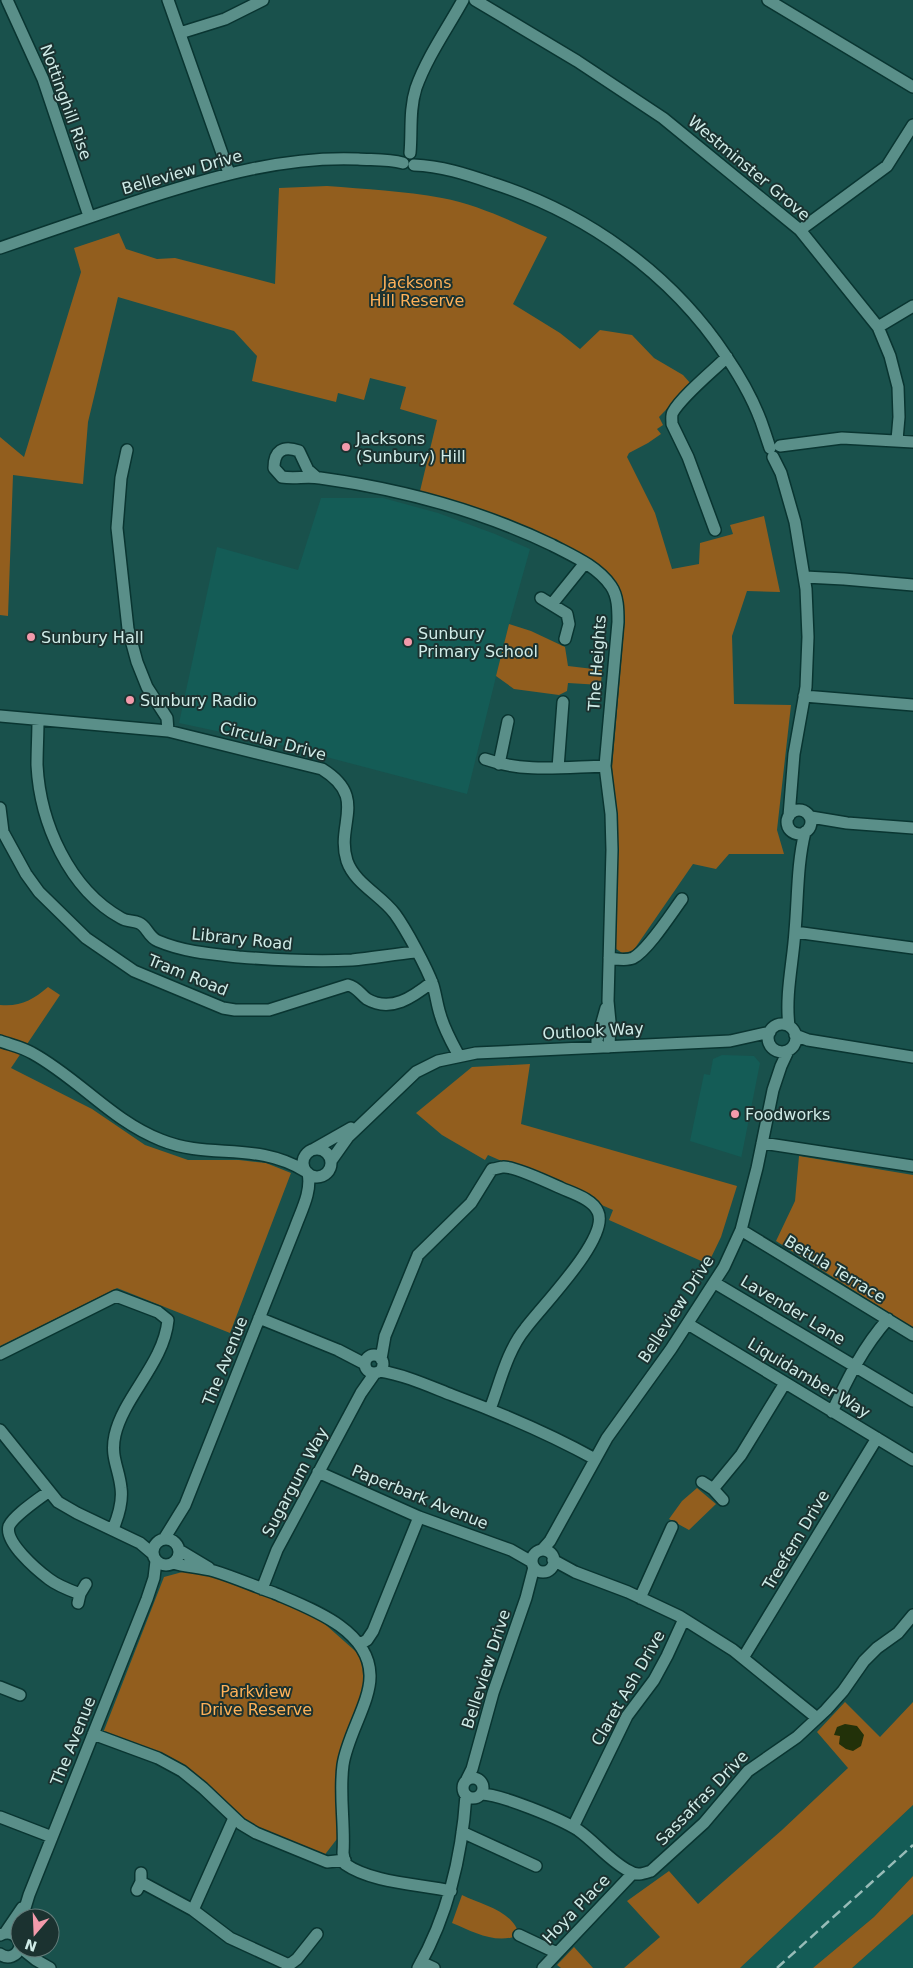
<svg xmlns="http://www.w3.org/2000/svg" width="913" height="1968" viewBox="0 0 913 1968" font-family="'DejaVu Sans',sans-serif">
<style>
.built{fill:#145c56}
.green{fill:#925e1e}
.water{fill:#223109}
.lines{fill:none;stroke-linecap:round;stroke-linejoin:round}
.minor-casing{stroke:#093531;stroke-width:14}
.minor{stroke:#5a8f89;stroke-width:11}
.rail{stroke:#98bcb8;stroke-width:2.5;stroke-dasharray:10 5;stroke-linecap:butt}
.poi-dot{fill:#f39aab;stroke:#1b3230;stroke-width:2}
.labels{text-anchor:middle;dominant-baseline:central;stroke-width:4;stroke-linejoin:round;paint-order:stroke}
.street-label{font-size:16px;fill:#d0ece8;stroke:#1b3230}
.park-label{font-size:16px;fill:#feb159;stroke:#1b3230}
.poi-label{font-size:16px;fill:#d0ece8;stroke:#1b3230;text-anchor:start}
</style>
<rect width="100%" height="100%" fill="#19514c"/>
<path class="built" d="M321,498H383L438,513L495,534L530,549L509,624L467,794L277,744L179,723L217,547L298,570Z
M722,1055L754,1056L760,1063L741,1159V1157L690,1141L704,1074L710,1075L713,1059Z
M913,1805V1876L874,1917L813,1968H740Z
M913,1914V1968H852Z"/>
<path class="green" d="M327,186C365,189 404,191 442,198C479,205 513,222 547,237L513,304L560,333L580,349L600,330L632,335L654,358L683,375L691,384L659,417L663,425L657,429L661,434L648,443L629,453L627,457L655,513L672,569L699,564L700,543L733,534L730,525L764,516L780,592L747,591L732,636L734,704L791,705L777,830L784,854H729L716,869L693,864L633,951L622,953L615,948L618,829L612,768L625,618L619,591L604,569L579,554L507,519L420,491L437,420L400,409L406,387L370,378L364,400L338,393L336,402L252,381L257,356L234,331L118,297L88,422L83,484L13,475L8,616L0,615V437L24,457L81,272L74,248L119,233L126,249L157,259L175,258L275,284L279,188Z
M509,624L531,631L565,647L568,666L602,670L601,685L568,683L567,691L559,695L514,689L496,676Z
M48,987L60,995L11,1068L92,1109L145,1145L188,1160H239L266,1163L291,1173L230,1333L117,1288L0,1346V1005C20,1007 33,1000 48,987Z
M530,1064L521,1124L737,1186L721,1237L708,1264L609,1220L613,1210L488,1155L485,1160L442,1135L416,1113L472,1067Z
M799,1156L913,1175V1328L776,1241L795,1201Z
M697,1488L716,1504L689,1530L669,1519L682,1501Z
M197,1568L318,1618L362,1657L364,1693L343,1762L340,1835L323,1857L254,1830L185,1772L103,1733L164,1577Z
M845,1702L880,1737L913,1702V1805L740,1968H624L660,1937L627,1901L669,1871L698,1904L782,1830L848,1768L817,1732Z
M913,1876V1914L852,1968H813L874,1917Z
M462,1895C482,1905 514,1911 519,1935C496,1945 474,1932 452,1923Z
M574,1947L593,1968H561L557,1965Z"/>
<path class="water" d="M845,1724L857,1726L864,1735L861,1746L853,1751L846,1749L839,1744L840,1736L834,1735L837,1727Z"/>
<g class="lines">
<defs>
<path id="minor" d="M7,0L43,79L89,216
M168,0L229,173
M475,0L577,61L663,118L800,230L878,327L890,356L898,387L899,417L897,440
M768,0L913,87
M180,33L225,19L263,0
M410,153C412,132 409,110 416,88C427,57 447,29 463,0
M414,165C441,166 466,174 492,183C586,213 671,273 726,356C741,378 756,405 764,430C766,436 768,442 770,448
M800,230L887,166L913,125
M0,248C49,231 98,214 147,198C216,176 285,156 358,159C373,160 388,159 403,163
M878,327L913,306
M780,446L842,438L913,442
M127,450L121,478L117,528L128,629L137,662L147,687L167,718L168,731
M773,457L781,473L795,522L806,589L808,637L806,687L794,754L789,816
M316,477L308,470L299,451C283,445 274,451 274,468L282,477C294,479 307,476 320,478C400,489 479,510 552,545C573,556 597,566 611,586C618,596 618,610 618,622L605,766L611,814L612,850L608,1001L610,1022L609,1047
M715,530L688,457L672,424C672,420 671,415 673,412C683,395 713,371 727,357
M805,577L844,579L913,585
M541,598L567,614L569,624L565,639
M552,604L585,563
M804,696L913,705
M0,716L168,731L322,769C369,798 335,824 347,861C355,884 381,895 395,914C406,929 427,968 433,985C436,995 437,1005 440,1014C444,1029 452,1043 459,1056
M38,720C38,735 37,750 37,765C40,823 69,889 121,918C127,922 133,920 139,923C147,926 148,937 158,941C184,952 211,954 239,957C277,960 314,962 352,960C373,958 395,954 416,952
M485,759C524,773 564,767 605,766
M499,764L508,721
M558,768L563,702
M0,808L3,832L26,874L39,892L86,938L134,971L223,1008L235,1010H269L348,985C357,987 360,994 367,999C391,1013 413,997 432,982
M787 822a12 12 0 1 1 24 0a12 12 0 1 1-24 0Z
M811,817L847,823L913,828
M795,932L913,948
M609,958C617,959 626,961 633,958C648,950 671,914 682,899
M768 1038a14 14 0 1 1 28 0a14 14 0 1 1-28 0Z
M789,1026C785,994 793,963 795,931C798,898 797,864 805,832
M795,1035L808,1040L913,1057
M0,1041C11,1045 22,1047 32,1053C78,1078 112,1121 161,1140C210,1160 255,1141 305,1171
M597,1047V1040L606,1008
M762,1143L913,1166
M314,1149L351,1128
M303 1163a14 14 0 1 1 28 0a14 14 0 1 1-28 0Z
M331,1161L348,1137L416,1072L438,1061L476,1053L730,1041L770,1032
M741,1230L913,1335
M715,1283L913,1401
M259,1318L338,1350L365,1364
M688,1324L913,1460
M0,1354L116,1296L158,1312L168,1320C164,1363 124,1396 115,1435C110,1457 119,1468 121,1488C123,1502 118,1517 113,1529
M365 1364a9 9 0 1 1 18 0a9 9 0 1 1-18 0Z
M381,1359L385,1336L418,1255L471,1203L492,1169C496,1169 500,1167 503,1167C514,1166 550,1183 561,1188C572,1193 593,1199 598,1212C610,1238 540,1308 525,1329C507,1351 500,1383 490,1409
M380,1371C405,1375 429,1386 452,1395C503,1414 548,1433 595,1459
M832,1412C848,1378 863,1347 888,1319
M0,1430L58,1502L77,1513L140,1543L153,1554
M318,1472L419,1517L511,1550L532,1562
M702,1482L713,1489L723,1500
M713,1489L741,1455L785,1383
M49,1491C39,1499 14,1515 9,1526C4,1542 37,1570 49,1579C58,1586 69,1590 80,1594
M153 1552a13 13 0 1 1 26 0a13 13 0 1 1-26 0Z
M164,1539L185,1505L295,1228C301,1211 312,1192 308,1173
M179,1550L209,1568
M542,1550L550,1541L607,1438L671,1349L724,1267L741,1230L757,1168L773,1090L781,1066L788,1051
M532 1561a11 11 0 1 1 22 0a11 11 0 1 1-22 0Z
M553,1560L575,1572L628,1592L679,1616L733,1650L817,1718
M173,1563C186,1567 200,1567 214,1571C234,1577 254,1586 274,1593C309,1608 369,1629 370,1675C371,1701 347,1736 343,1765C339,1794 345,1824 343,1853L345,1864C372,1883 419,1884 451,1891
M262,1589L277,1550L361,1393L375,1373
M640,1598L672,1527
M78,1603L80,1594L86,1584
M360,1644L367,1640L373,1631L419,1517
M743,1658L877,1438
M0,1687L20,1695
M93,1734L158,1758L182,1771L203,1788L241,1824L256,1833L327,1862L345,1860
M463 1788a10 10 0 1 1 20 0a10 10 0 1 1-20 0Z
M467,1779L472,1769L493,1693L526,1598L534,1567
M481,1794C500,1794 561,1819 578,1830C595,1842 611,1862 629,1871C637,1876 642,1874 651,1871L704,1823L748,1771L797,1737L826,1710L843,1691L864,1661L877,1648L898,1633L913,1615
M0,1817L52,1837
M573,1827L627,1716L654,1680L667,1656L684,1619
M462,1832L536,1866
M141,1882L193,1910L230,1938L289,1965
M137,1890L141,1882V1873
M193,1910L234,1818
M22,1918L29,1895L147,1599L154,1578L156,1561
M5,1933L22,1908
M0,1935C10,1930 19,1935 20,1947C17,1956 8,1960 0,1954
M519,1935L557,1953
M21,1948L36,1960L50,1968
M421,1962L434,1968
M289,1968V1965L297,1959L317,1934
M418,1968C448,1915 462,1856 466,1795
M543,1968L633,1873"/>
</defs>
<use href="#minor" class="minor-casing"/>
<use href="#minor" class="minor"/>
<path class="rail" d="M777,1968L913,1845"/>
</g>
<g class="poi-dot">
<circle cx="346" cy="447" r="5"/>
<circle cx="31" cy="637" r="5"/>
<circle cx="408" cy="642" r="5"/>
<circle cx="130" cy="700" r="5"/>
<circle cx="735" cy="1114" r="5"/>
</g>
<g class="labels">
<g class="street-label">
<text transform="translate(66 102) rotate(70)">Nottinghill Rise</text>
<text transform="translate(749 168) rotate(40)">Westminster Grove</text>
<text transform="translate(182 172) rotate(-16)">Belleview Drive</text>
<text transform="translate(597 663) rotate(-86)">The Heights</text>
<text transform="translate(273 741) rotate(15)">Circular Drive</text>
<text transform="translate(242 939) rotate(6)">Library Road</text>
<text transform="translate(188 975) rotate(22)">Tram Road</text>
<text transform="translate(593 1031) rotate(-3)">Outlook Way</text>
<text transform="translate(835 1269) rotate(31)">Betula Terrace</text>
<text transform="translate(676 1309) rotate(-57)">Belleview Drive</text>
<text transform="translate(793 1310) rotate(31)">Lavender Lane</text>
<text transform="translate(225 1361) rotate(-68)">The Avenue</text>
<text transform="translate(809 1378) rotate(31)">Liquidamber Way</text>
<text transform="translate(295 1482) rotate(-62)">Sugargum Way</text>
<text transform="translate(420 1497) rotate(22)">Paperbark Avenue</text>
<text transform="translate(796 1540) rotate(-59)">Treefern Drive</text>
<text transform="translate(486 1669) rotate(-72)">Belleview Drive</text>
<text transform="translate(628 1688) rotate(-60)">Claret Ash Drive</text>
<text transform="translate(73 1741) rotate(-68)">The Avenue</text>
<text transform="translate(702 1798) rotate(-46)">Sassafras Drive</text>
<text transform="translate(576 1909) rotate(-46)">Hoya Place</text>
</g>
<g class="park-label">
<text x="417" y="282">Jacksons<tspan x="417" dy="18">Hill Reserve</tspan></text>
<text x="256" y="1691">Parkview<tspan x="256" dy="18">Drive Reserve</tspan></text>
</g>
<g class="poi-label">
<text x="356" y="438">Jacksons<tspan x="356" dy="18">(Sunbury) Hill</tspan></text>
<text x="418" y="633">Sunbury<tspan x="418" dy="18">Primary School</tspan></text>
<text x="41" y="637">Sunbury Hall</text>
<text x="140" y="700">Sunbury Radio</text>
<text x="745" y="1114">Foodworks</text>
</g>
</g>
<g transform="translate(35 1933) rotate(199)"><circle r="24" fill="#1b3230" stroke="#637c7a"/>
<path d="M0-4L9 19L0 12L-9 19Z" fill="#f39aab"/>
<text y="-8" font-size="14" font-weight="bold" text-anchor="middle" fill="#d0ece8">N</text>
</g>
</svg>
